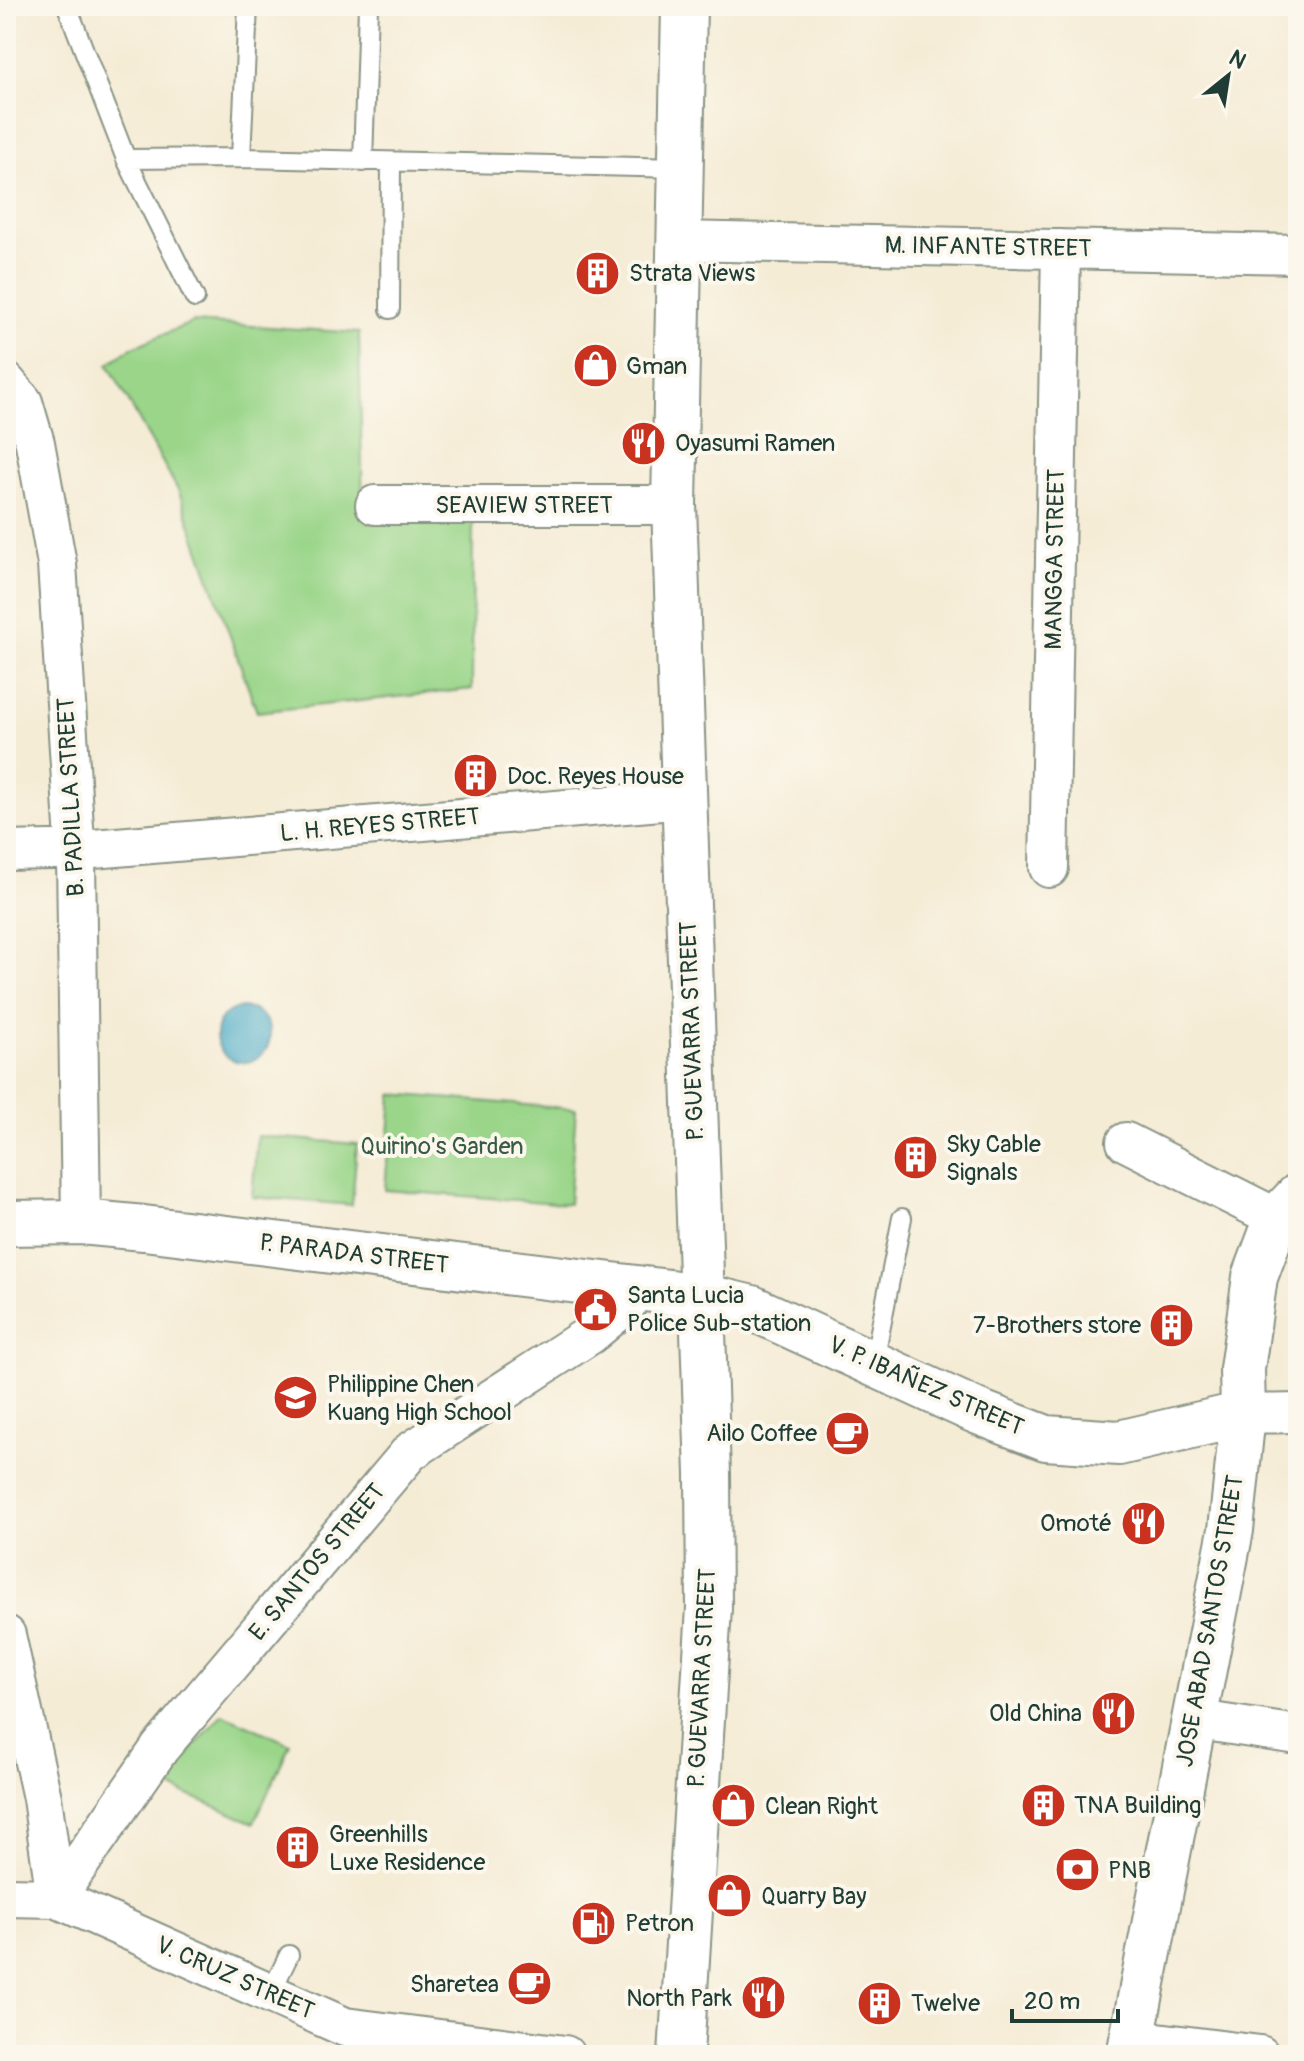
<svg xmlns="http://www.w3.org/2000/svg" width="1304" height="2061" viewBox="0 0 1304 2061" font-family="Pangolin,sans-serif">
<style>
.green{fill:#9ad589;stroke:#5c895e;stroke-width:2}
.water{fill:#47a9c6;stroke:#33737d;stroke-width:2}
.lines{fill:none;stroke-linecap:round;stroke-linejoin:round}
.service-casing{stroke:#8a9485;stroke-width:22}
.minor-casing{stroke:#8a9485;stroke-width:42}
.tertiary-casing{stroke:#8a9485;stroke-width:48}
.secondary-casing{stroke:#8a9485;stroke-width:48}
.service{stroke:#fff;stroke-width:18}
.minor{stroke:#fff;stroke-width:38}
.tertiary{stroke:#fff;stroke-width:44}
.secondary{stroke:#fff;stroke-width:44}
.labels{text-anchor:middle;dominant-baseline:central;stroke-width:8;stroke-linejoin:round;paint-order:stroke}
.street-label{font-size:24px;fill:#1f3d34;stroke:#fbf7ec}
.poi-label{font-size:24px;fill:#1f3d34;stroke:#fbf7ec;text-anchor:start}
.park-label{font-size:24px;fill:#385b45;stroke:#fbf7ec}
</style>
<rect width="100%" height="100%" fill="#fbf7ec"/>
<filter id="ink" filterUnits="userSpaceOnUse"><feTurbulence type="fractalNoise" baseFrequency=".0125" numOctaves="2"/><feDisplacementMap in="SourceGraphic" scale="16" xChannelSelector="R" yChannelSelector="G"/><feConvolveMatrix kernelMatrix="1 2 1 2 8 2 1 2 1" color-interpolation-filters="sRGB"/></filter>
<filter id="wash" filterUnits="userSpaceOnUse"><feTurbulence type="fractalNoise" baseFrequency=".006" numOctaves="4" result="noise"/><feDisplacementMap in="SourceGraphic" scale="32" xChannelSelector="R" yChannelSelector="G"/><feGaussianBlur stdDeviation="1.8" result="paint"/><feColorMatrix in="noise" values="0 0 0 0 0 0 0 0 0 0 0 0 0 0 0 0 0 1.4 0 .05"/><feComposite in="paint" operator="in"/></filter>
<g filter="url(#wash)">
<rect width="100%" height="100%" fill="#f5ecd6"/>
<path class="green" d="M193,322L359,333L363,514L473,512L472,689L257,712L179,492L108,364L131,348Z
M392,1094L576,1109L569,1204L385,1190Z
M257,1136L357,1144L352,1205L252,1197Z
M222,1714L290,1744L254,1823L162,1784Z"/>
<path class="water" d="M216 1035a27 27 0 1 1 54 0a27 27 0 1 1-54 0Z"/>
</g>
<g filter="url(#ink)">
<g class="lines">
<defs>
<path id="service" d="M67,6L126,159L195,298
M241,158L248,6
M126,159L241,158L681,168
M363,162L368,6
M390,309L391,163
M874,1362L902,1218
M270,1994L289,1955"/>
<path id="minor" d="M678,241L1298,254
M6,382L23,402L35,443L57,564L76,858L81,1222
M375,505H674
M6,851L93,849L685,799
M1049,868L1061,249
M1126,1142L1277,1218
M1243,1414L1298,1413
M6,1635L42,1798L56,1898
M1192,1719L1298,1735
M6,1897L56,1898L345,2027L565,2055
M56,1898L160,1748L410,1452L591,1334L627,1304L632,1287
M1134,2039L1260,2055"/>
<path id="tertiary" d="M6,1223L81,1222L144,1228L702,1296L752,1308L976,1411L1046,1438L1119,1443L1243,1414
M1129,2055L1231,1530L1243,1414L1242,1369L1255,1277L1277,1218L1298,1196"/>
<path id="secondary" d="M681,2055L709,1608L708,1474L674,505L684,6"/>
</defs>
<use href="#service" class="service-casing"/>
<use href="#minor" class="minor-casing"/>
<use href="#tertiary" class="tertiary-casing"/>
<use href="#secondary" class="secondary-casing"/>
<use href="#service" class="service"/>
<use href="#minor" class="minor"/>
<use href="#tertiary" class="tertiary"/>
<use href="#secondary" class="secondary"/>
</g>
</g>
<defs>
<symbol id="building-disc" viewBox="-11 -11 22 22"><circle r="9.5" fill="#c8321e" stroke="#fbf7ec"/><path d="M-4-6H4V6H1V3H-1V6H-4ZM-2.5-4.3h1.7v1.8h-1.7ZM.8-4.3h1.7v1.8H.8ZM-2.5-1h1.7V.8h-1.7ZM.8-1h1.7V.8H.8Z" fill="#fff"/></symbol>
<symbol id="shop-disc" viewBox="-11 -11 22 22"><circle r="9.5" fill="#c8321e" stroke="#fbf7ec"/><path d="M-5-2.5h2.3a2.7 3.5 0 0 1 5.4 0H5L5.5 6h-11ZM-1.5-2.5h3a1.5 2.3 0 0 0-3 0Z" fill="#fff"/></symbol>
<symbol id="restaurant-disc" viewBox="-11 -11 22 22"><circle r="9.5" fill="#c8321e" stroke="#fbf7ec"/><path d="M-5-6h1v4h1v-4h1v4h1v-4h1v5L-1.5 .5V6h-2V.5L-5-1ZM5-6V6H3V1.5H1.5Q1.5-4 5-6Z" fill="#fff"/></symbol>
<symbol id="civic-disc" viewBox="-11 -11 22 22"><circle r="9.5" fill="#c8321e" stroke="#fbf7ec"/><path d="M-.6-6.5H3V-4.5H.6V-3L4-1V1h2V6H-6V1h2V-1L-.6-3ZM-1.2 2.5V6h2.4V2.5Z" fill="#fff"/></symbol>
<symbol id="school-disc" viewBox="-11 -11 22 22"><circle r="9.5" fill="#c8321e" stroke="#fbf7ec"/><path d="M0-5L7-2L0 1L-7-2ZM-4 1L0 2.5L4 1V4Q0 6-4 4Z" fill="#fff"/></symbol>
<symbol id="cafe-disc" viewBox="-11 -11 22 22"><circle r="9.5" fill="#c8321e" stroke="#fbf7ec"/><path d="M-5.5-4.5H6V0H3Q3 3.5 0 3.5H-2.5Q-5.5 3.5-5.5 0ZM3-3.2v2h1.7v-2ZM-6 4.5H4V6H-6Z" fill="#fff"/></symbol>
<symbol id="bank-disc" viewBox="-11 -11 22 22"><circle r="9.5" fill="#c8321e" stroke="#fbf7ec"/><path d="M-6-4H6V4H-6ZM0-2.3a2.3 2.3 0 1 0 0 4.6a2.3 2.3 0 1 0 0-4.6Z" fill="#fff"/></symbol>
<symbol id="fuel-disc" viewBox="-11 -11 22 22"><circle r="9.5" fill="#c8321e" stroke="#fbf7ec"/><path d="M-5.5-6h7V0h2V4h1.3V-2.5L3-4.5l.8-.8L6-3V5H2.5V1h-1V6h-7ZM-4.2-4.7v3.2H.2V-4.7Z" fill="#fff"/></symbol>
</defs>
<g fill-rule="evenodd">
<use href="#building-disc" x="572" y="248" width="51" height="51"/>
<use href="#shop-disc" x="570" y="340" width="51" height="51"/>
<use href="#restaurant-disc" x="618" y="418" width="51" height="51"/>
<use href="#building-disc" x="450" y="750" width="51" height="51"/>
<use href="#building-disc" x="890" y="1132" width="51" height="51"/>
<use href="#civic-disc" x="570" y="1284" width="51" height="51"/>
<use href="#building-disc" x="1146" y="1300" width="51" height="51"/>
<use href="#school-disc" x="270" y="1372" width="51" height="51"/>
<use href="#cafe-disc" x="822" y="1408" width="51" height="51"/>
<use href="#restaurant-disc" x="1118" y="1498" width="51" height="51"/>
<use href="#restaurant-disc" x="1088" y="1688" width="51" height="51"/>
<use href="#building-disc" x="1018" y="1780" width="51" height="51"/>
<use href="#shop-disc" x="708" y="1780" width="51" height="51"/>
<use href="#building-disc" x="272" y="1822" width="51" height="51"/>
<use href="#bank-disc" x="1052" y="1844" width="51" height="51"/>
<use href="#shop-disc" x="704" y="1870" width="51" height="51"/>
<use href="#fuel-disc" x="568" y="1898" width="51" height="51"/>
<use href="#cafe-disc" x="504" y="1958" width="51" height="51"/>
<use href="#restaurant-disc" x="738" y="1972" width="51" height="51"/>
<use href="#building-disc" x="854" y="1978" width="51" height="51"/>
</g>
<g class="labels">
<g class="street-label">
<text transform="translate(988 247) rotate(1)">M. INFANTE STREET</text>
<text x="524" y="505">SEAVIEW STREET</text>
<text transform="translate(1055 559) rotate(-89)">MANGGA STREET</text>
<text transform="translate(71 797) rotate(-93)">B. PADILLA STREET</text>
<text transform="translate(380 825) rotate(-5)">L. H. REYES STREET</text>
<text transform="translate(692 1031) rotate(-92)">P. GUEVARRA STREET</text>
<text transform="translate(354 1254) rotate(7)">P. PARADA STREET</text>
<text transform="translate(926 1386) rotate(24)">V. P. IBAÑEZ STREET</text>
<text transform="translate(317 1562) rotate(-50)">E. SANTOS STREET</text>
<text transform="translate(1210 1621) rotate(-80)">JOSE ABAD SANTOS STREET</text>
<text transform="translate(702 1678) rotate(-87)">P. GUEVARRA STREET</text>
<text transform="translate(235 1978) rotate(24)">V. CRUZ STREET</text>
</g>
<g class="poi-label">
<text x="629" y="273">Strata Views</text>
<text x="626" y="366">Gman</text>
<text x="675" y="443">Oyasumi Ramen</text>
<text x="507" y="776">Doc. Reyes House</text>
<text x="946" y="1144">Sky Cable<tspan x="946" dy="28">Signals</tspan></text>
<text x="627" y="1295">Santa Lucia<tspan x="627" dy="28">Police Sub-station</tspan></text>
<text x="1141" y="1325" text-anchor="end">7-Brothers store</text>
<text x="327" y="1384">Philippine Chen<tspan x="327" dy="28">Kuang High School</tspan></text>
<text x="817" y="1433" text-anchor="end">Ailo Coffee</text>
<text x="1112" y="1523" text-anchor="end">Omoté</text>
<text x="1082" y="1713" text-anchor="end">Old China</text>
<text x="1074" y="1805">TNA Building</text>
<text x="765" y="1806">Clean Right</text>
<text x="329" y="1834">Greenhills<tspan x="329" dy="28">Luxe Residence</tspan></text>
<text x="1108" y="1870">PNB</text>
<text x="761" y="1896">Quarry Bay</text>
<text x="625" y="1923">Petron</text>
<text x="499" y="1984" text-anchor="end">Sharetea</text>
<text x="732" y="1998" text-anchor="end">North Park</text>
<text x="911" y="2003">Twelve</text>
</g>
<g class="park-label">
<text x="442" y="1146">Quirino's Garden</text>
</g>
</g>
<rect width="1304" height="2061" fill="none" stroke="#fbf7ec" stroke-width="32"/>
<g transform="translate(1228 76) rotate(30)" stroke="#fbf7ec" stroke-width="6" paint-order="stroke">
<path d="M0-6L14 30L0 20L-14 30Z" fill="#1f3d34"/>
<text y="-12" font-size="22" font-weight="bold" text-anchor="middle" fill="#1f3d34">N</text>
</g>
<path d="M1012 2009v12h106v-12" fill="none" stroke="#1f3d34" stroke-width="4"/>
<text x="1024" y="2009" font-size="24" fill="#1f3d34" stroke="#fbf7ec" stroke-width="6" paint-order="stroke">20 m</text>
</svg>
